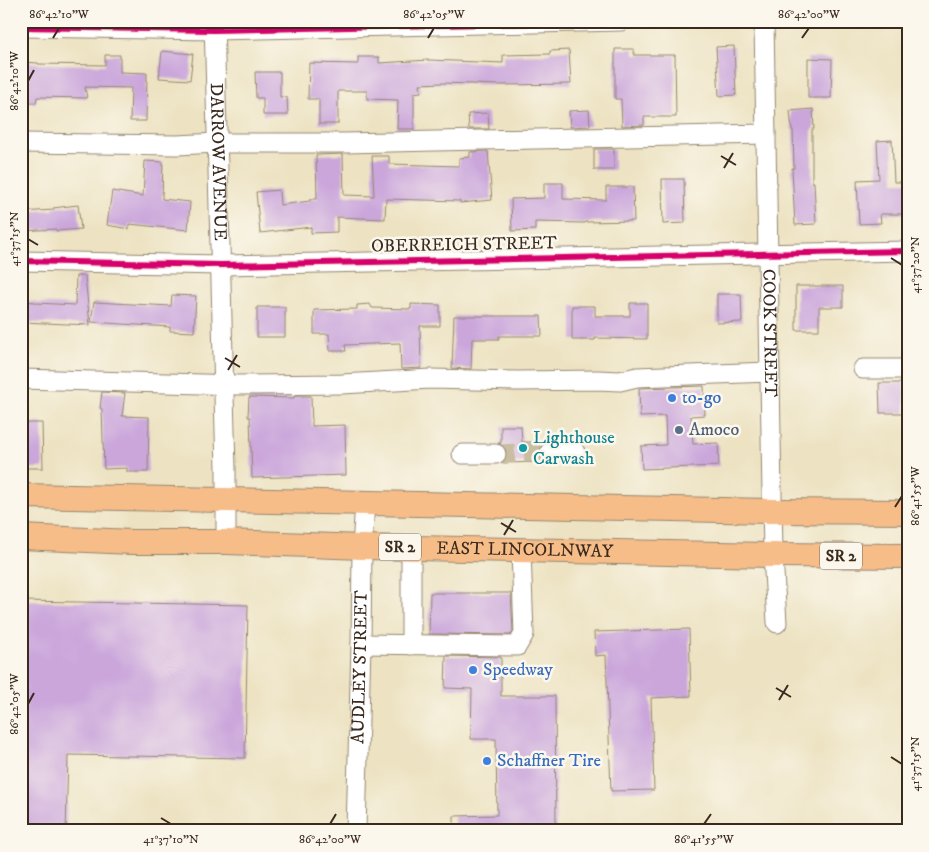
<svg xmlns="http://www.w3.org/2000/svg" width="929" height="852" viewBox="0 0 929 852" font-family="'IM FELL DW Pica',serif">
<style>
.building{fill:#caa6db}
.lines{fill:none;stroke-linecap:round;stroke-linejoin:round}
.minor-tunnel{stroke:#c9bea2;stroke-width:19;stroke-dasharray:19 9;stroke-linecap:butt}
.minor-casing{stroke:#948670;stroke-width:21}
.major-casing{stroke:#948670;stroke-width:26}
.minor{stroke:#fff;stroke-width:19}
.major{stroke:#f7bd88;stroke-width:24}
.cycleway-casing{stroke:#fbf7ec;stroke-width:9}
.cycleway{stroke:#d6006c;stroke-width:6}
.ticks{fill:none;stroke:#3b2a1e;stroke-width:2}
.shop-dot{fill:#3f7fe0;stroke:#fbf7ec;stroke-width:2}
.service-dot{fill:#5c6f8a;stroke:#fbf7ec;stroke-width:2}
.culture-dot{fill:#0f9aa8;stroke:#fbf7ec;stroke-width:2}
.labels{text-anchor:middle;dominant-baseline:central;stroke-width:5;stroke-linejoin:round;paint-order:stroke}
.shield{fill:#fbf7ec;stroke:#75685c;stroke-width:1}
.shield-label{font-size:16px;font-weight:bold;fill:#3b2a1e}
.street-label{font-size:18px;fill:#3b2a1e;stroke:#fbf7ec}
.shop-label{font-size:18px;fill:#366cbe;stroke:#fbf7ec;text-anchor:start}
.service-label{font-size:18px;fill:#4e5e75;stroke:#fbf7ec;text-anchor:start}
.culture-label{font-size:18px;fill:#0d838f;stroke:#fbf7ec;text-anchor:start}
.neatline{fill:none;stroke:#3b2a1e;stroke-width:2}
.ticks-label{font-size:12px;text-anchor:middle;fill:#3b2a1e}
</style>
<rect width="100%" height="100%" fill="#fbf7ec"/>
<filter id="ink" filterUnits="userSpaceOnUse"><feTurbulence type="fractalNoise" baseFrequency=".02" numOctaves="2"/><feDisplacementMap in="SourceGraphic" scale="10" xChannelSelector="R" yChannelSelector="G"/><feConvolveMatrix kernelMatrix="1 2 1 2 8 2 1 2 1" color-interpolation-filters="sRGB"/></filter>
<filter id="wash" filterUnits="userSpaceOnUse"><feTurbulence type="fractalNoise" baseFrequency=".0096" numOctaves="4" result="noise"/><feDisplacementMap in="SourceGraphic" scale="20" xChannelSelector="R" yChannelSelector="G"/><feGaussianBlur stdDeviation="1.12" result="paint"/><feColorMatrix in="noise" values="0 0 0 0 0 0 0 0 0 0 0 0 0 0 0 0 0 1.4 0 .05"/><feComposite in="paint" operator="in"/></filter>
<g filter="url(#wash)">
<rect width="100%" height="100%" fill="#ede3c3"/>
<g id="blocks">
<path class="building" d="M734,46L736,95L719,96L716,47Z
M615,49H634V55H675L676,117H644V125L622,126L621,99H615Z
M569,50L571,84L501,85L442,83L420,84L421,92L414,93V129H397L398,100L367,99V91H338V124H319V99H308L309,63L358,64V57H379V63L429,60L503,63V55L550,54V51Z
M162,51L193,54L190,80L159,78Z
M105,55H120V72L147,73L146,121H130L131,88L85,87L87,98L37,97L36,103H21V62L38,63V64L105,65Z
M808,58L832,59L831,98H808Z
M255,72H280V97H287L288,115H263V98H256Z
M813,109L814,129H812V182H814L816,224L795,225L792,168H794L793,130H792L790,111Z
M589,110L590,126L570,127L569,111Z
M488,113L489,129H469L468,114Z
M892,140L894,182H908V214H880L881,223L859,224L857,180L879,179L877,141Z
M594,149H614V170H594Z
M488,151L492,200L460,203V201L386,199L385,219L337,217V232L311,233V227L260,233L256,192L279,190L280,205L310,201V199H317L316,155L343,154L344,195L374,196L372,156H389V164L459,166V158L470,157V152Z
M145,161L163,162L162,199L190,202L188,230L129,224V229L107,225L112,191L143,196Z
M662,179H684L685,223L663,224Z
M544,183H563V199L606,200V187H633L634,221L585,222V223L535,222V230L512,231L511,199L544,198Z
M78,205L81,229L56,231V229L21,231V212L54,210L53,208Z
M76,276H85L90,325L21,322V301L36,302V303L75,305Z
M796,286H843V307H819V330H796Z
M717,294H741L742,322L717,323Z
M172,295L196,296L194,332L170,331V327L91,322L94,302L171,306Z
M630,303H647V339L595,338V340H572V306H595V316H630Z
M370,304L372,308L411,309V304L440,305V326H420L421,368L401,369L400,343L345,345L346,351H330L329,334H314V310L357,309V305Z
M257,307H285V337H257Z
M454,316H541L542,336H499V339H472L471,369L452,368Z
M879,383H904L905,413H880Z
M704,386L705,415L691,416L693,444L718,443L719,466L642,469L641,446L666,445L665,416L640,417L639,388Z
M102,392L125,393L122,416L149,417L148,472H127V468L104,469L102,409L100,408Z
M294,396H311L312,426L345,425L346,475L252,478L250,417H248L249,397L294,398Z
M21,423H42L43,468H21Z
M501,426H521L522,442H545L541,446L539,452L541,458L545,462L503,463L506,459L507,454L505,448L502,445L498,443H501Z
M430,593H511L513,631L511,635L429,634Z
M21,601L248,605L245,758L68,755L66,831H21Z
M689,629L691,696L651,698L654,790L611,791L606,655L595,656L594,632Z
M446,656L501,657V696H555L556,831H454V816L497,815L496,739H471L472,689L445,688Z"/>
</g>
</g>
<g filter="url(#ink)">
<use href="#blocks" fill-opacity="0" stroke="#948670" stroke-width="1"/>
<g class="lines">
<path class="minor-tunnel" d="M496,454L550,452"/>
<defs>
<g id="minor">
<path id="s1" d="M214,21L226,469V542"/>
<path id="s2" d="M764,21L773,555L777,623"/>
<path d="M21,27L214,30L621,21"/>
<path d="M21,143L177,145L217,143H344L766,134"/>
<path d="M21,261L221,265L908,251"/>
<path d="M863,369H908"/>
<path d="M21,379L238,385L342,384L431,379L518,381L598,380L620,381L637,377L770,372"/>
<path d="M550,452H575"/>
<path d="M462,454H496"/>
<path d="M361,644L517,646L524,634L521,550"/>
<path d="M411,645V548"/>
<path id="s3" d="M356,831L361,644L362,547L365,503"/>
</g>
<g id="major">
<path d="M21,496L772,511L908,512"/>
<path id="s4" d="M21,537L132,542H226L362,547L773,555L908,556"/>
</g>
</defs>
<use href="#minor" class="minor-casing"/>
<use href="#major" class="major-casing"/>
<use href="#minor" class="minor"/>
<use href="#major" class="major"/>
<defs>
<path id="cycleway" d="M21,27L214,30L621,21
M21,261L221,265L908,251"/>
</defs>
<use href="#cycleway" class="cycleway-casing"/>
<use href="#cycleway" class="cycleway"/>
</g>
</g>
<path class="ticks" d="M53,38L59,28M428,38L434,28M802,38L809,28M28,81L34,70M721,156L736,165M724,168L733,153M28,239L38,245M891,258L902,265M225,358L240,367M228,370L237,355M895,507L902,496M501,523L516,532M504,535L513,520M776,688L791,697M779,700L788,685M28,704L34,693M891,757L902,764M161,818L171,824M330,824L336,814M704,824L711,814"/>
<g class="shop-dot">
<circle cx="672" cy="398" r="5"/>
<circle cx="473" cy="670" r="5"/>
<circle cx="487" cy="761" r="5"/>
</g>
<circle class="service-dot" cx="679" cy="430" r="5"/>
<circle class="culture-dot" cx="523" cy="448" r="5"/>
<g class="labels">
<g class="shield">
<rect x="379" y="533.5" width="42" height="27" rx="4"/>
<rect x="820" y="542.5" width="42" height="27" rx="4"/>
</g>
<g class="shield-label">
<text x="400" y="547">SR 2</text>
<text x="841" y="556">SR 2</text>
</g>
<g class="street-label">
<text stroke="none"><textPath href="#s1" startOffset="141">DARROW AVENUE</textPath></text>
<text transform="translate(464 245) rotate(-1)">OBERREICH STREET</text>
<text stroke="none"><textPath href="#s2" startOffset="312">COOK STREET</textPath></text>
<text stroke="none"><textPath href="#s4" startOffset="504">EAST LINCOLNWAY</textPath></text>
<text stroke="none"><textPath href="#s3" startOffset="164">AUDLEY STREET</textPath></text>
</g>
<g class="shop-label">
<text x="682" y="398">to-go</text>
<text x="483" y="670">Speedway</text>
<text x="497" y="761">Schaffner Tire</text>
</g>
<g class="service-label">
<text x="689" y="430">Amoco</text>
</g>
<g class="culture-label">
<text x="533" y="438">Lighthouse<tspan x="533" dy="21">Carwash</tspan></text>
</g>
</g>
<rect width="929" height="852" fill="none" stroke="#fbf7ec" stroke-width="55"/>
<rect x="28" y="28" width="874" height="796" class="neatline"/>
<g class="ticks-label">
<text x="59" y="18">86°42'10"W</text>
<text x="434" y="18">86°42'05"W</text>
<text x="809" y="18">86°42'00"W</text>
<text transform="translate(14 81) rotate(-90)" y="4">86°42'10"W</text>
<text transform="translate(14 239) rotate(-90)" y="4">41°37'15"N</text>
<text transform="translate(915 265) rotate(-90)" y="4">41°37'20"N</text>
<text transform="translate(915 496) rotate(-90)" y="4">86°41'55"W</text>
<text transform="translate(14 704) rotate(-90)" y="4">86°42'05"W</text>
<text transform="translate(915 764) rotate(-90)" y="4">41°37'15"N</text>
<text x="171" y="843">41°37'10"N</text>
<text x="330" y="843">86°42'00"W</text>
<text x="704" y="843">86°41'55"W</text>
</g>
</svg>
